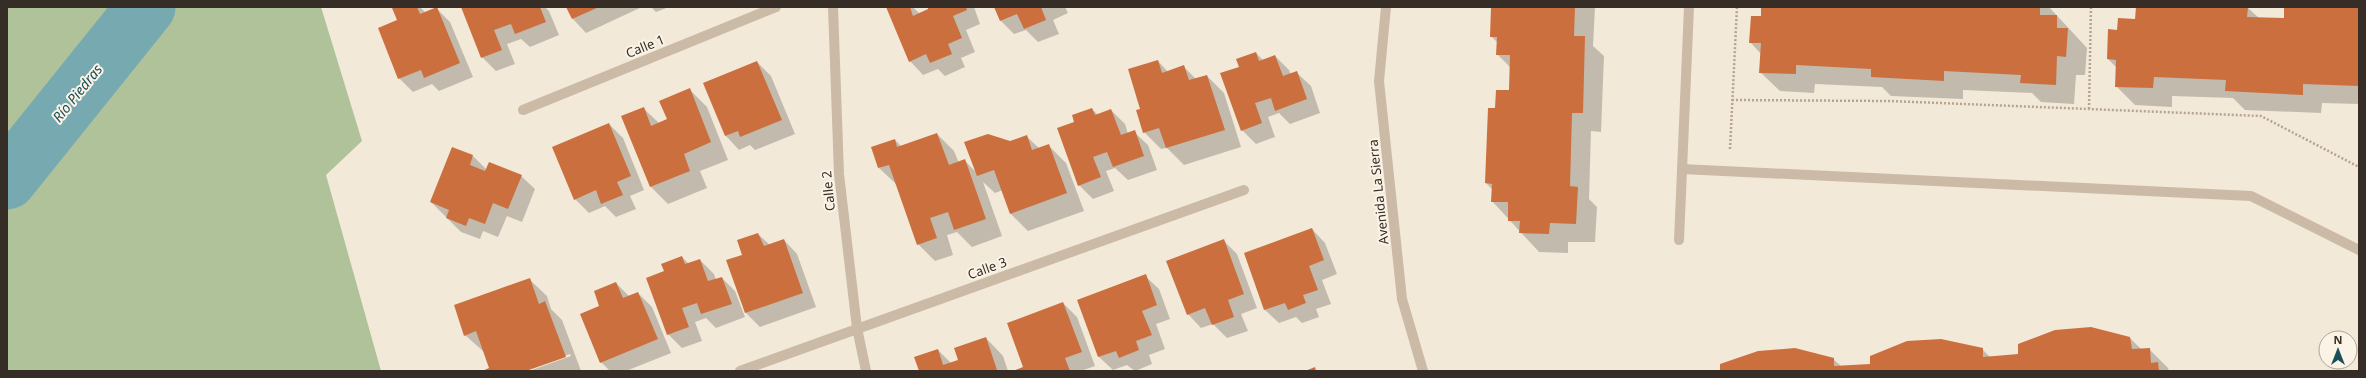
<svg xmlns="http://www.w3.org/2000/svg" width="2366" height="378" viewBox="0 0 2366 378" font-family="'Noto Sans',sans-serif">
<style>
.green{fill:#b0c299}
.shadow{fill:#0003}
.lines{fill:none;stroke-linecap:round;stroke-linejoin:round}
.river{stroke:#77a9b1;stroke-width:59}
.building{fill:#cc6f3e}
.path{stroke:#b7a48f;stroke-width:2.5;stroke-dasharray:2 2;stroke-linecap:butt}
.street{stroke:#cbbaa5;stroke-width:10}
.labels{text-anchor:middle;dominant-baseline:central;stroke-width:4;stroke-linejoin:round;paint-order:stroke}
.street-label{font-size:13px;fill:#362d27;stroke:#faf3e6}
.water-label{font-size:14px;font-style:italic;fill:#1a4f5a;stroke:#faf3e6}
</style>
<rect width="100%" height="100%" fill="#f3e9d9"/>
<path class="green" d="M7,7H321L362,141L326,175L381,371H7Z"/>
<path class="shadow" d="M397,7H420L426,13L436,8L450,22L473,77L439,91L432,84L413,92L399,78Z
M462,7H545L549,11L559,35L530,47L521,39L507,44L515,64L496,71L482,57Z
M567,7H642L586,33L573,19Z
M651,7H669L656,12Z
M888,7H913L919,13L930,10L929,7H974L980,24L966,30L975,52L961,58L965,67L945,76L938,69L923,75L910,61Z
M995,7H1065L1068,13L1053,20L1059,34L1038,42L1026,30L1014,34L1001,21Z
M1492,7H1595L1593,46L1604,56L1601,132L1591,131L1589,199L1597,207L1595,242H1568V253L1539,252L1492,201L1493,190L1486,183L1496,109L1510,91V67L1497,54L1498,43L1491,36Z
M1762,7H2049L2087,48L2085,75H2076L2074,104L2041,102L2032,93L1963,90V99L1891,96L1882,87L1815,84L1814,93L1780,91L1760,72L1761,54L1750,42L1762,17Z
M2137,7H2247L2259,18L2285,19L2305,7H2359V104L2322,103L2321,113L2245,110L2233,98L2172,96V107L2135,105L2116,86L2117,68L2108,59L2118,31L2136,20Z
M1256,53L1263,60L1275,56L1289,70L1291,75L1297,73L1311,86L1320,113L1290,124L1279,113L1268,117L1275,137L1256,144L1242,130L1240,67Z
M1158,61L1168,72L1184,67L1196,79L1207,76L1224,93L1241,147L1184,165L1167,148L1161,149L1144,132L1142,109Z
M757,62L771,76L795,134L755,150L750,145L739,150L726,136L704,83Z
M689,89L707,107L728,160L700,171L707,188L668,204L651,187L643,108L659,123L668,120Z
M1092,109L1098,115L1111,110L1125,124L1128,134L1134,132L1148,145L1157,170L1128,180L1115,168L1106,171L1114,191L1093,199L1079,185L1075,122Z
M609,124L623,138L644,190L630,196L636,209L616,217L605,206L589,213L575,199Z
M937,134L954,151L959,163L964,160L976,172L1010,142L1026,136L1040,149L1049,146L1066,163L1084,211L1028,231L1011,214L1003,190L995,193L983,182L1002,236L972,247L957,232L947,235L953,255L935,261L918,244L897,185L879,168L895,140L901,146Z
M473,156L487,170L521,176L535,189L522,222L507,216L498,237L483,231L480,239L461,232L431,202Z
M1312,229L1325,243L1337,274L1322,280L1331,304L1316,309L1319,317L1302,323L1296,317L1279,323L1265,310Z
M758,234L770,245L784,240L797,254L816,307L760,327L746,313L728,261L743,256Z
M1223,240L1237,254L1257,308L1241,314L1248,331L1227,338L1213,324L1201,328L1188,314Z
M682,257L689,264L700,260L714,274L716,280L722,278L735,291L745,317L716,328L706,318L695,322L702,341L682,348L668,334L665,272Z
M1145,276L1159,289L1170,319L1156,324L1165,349L1149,355L1152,364L1135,371L1127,365L1113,370L1099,357L1078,300Z
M529,279L547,296L551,309L562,320L581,371H529L571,356L570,354L523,371H484L490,369L484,352L465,335Z
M616,283L629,296L638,293L652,307L671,353L626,371H610L601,362V307Z
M1063,303L1077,317L1095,366L1081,371H1017L1024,367Z
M986,338L1003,356L1008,371H920L915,357L938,350L951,363L959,361Z
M2130,338L2141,349H2149L2168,368L2169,371H1721L1833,359L1841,366L1871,365L1982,349L1990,357L2019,355Z"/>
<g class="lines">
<path class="river" d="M7,180L146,7"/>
</g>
<path class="building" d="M395,7H417L420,14L437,7L460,63L424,78L421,70L398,79L378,28L397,20L392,8Z
M461,7H540L546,22L515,34L511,24L494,30L502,50L481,58Z
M566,7H599L572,19Z
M886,7H910L913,16L928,9V7H966L967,10L953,16L962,38L948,44L952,54L930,63L926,54L909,62Z
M994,7H1041L1046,20L1024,29L1017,14L1000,21Z
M1491,7H1575L1574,36H1585L1583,113H1572L1570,186L1578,187L1576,224L1550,223L1549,234L1519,233L1520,221H1508V202H1491L1492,184L1485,183L1488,108H1495L1496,90H1509L1510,55H1496L1497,37H1490Z
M1761,7H2040V15H2057V28H2068L2066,57L2057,56L2056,85L2020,83L2021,75L1944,71V81L1871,77V69L1796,65V74L1759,73L1761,43H1749L1751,16H1761Z
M2136,7H2248L2247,17L2284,18V7H2359V86L2303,84V95L2225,91L2226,80L2154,77L2153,88L2115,87L2116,60L2107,59L2108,29L2117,30L2118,18L2135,19Z
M1256,52L1259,61L1275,55L1283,76L1297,71L1307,99L1275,111L1271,98L1255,103L1262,123L1241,131L1220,73L1239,67L1236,59Z
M1158,60L1162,73L1184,65L1189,80L1207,75L1225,130L1166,148L1159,128L1143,133L1136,110L1140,109L1128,69Z
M757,61L782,120L740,137L738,131L725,136L703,83Z
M690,88L711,142L684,154L690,171L650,187L621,116L644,107L651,126L667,119L659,101Z
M1092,108L1095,115L1111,109L1121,135L1135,130L1144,156L1113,167L1107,152L1093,157L1101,177L1078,186L1057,128L1074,122L1072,115Z
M609,123L631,176L617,182L623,195L601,204L596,190L574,200L552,147Z
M937,133L949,165L965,159L986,219L954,230L948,212L930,218L937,238L917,245L889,165L878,168L871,147L895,139L897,147Z
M988,134L1010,141L1027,135L1032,150L1049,144L1067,193L1010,214L994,170L977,176L964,142Z
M452,147L473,155L470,165L485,171L489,162L522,175L508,209L493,203L485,224L469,218L466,226L446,218L449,210L430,202Z
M1312,228L1324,260L1309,266L1318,290L1303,295L1306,303L1288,310L1285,303L1264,310L1244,253Z
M758,233L764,246L784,239L803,293L745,313L726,260L742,255L737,240Z
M1224,239L1244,294L1228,300L1234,317L1212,325L1205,308L1187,315L1166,261Z
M682,256L685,264L700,259L708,281L722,277L732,304L701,314L697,303L682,308L689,327L667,335L646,278L664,271L661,264Z
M1146,274L1157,305L1142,311L1152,335L1136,341L1139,350L1119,358L1116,351L1098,357L1077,300Z
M530,278L539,304L545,301L566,357L526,371H482L489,368L476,331L464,336L454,305Z
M616,282L623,298L638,292L658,339L600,363L580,314L599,306L594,291Z
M1063,302L1082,352L1065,358L1070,371H1013L1023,367L1007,323Z
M2091,327L2130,337L2132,349L2150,348L2151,363L2158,362L2159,371H1720V364L1758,351L1795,348L1834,358V366L1870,364V356L1907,341L1941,339L1983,348V357L2018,354V344L2055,330Z
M986,337L997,370L919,371L914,357L938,349L943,365L958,360L954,348Z
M1315,367L1316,371H1305Z"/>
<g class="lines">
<path class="path" d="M1732,100L1890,101L2261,116L2359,167
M2089,109L2091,7
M1730,149L1737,7"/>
<path class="street" d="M833,7L839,174L857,328L866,371
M1386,7L1379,81L1402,299L1423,371
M523,110L776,7
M1682,169L2251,196L2359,250
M1679,240L1689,7
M740,371L1244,190"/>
</g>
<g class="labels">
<g class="street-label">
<text transform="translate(645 46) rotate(-22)">Calle 1</text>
<text transform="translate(828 191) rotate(-96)">Calle 2</text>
<text transform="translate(1378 192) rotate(-96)">Avenida La Sierra</text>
<text transform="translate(987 268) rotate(-20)">Calle 3</text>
</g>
<g class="water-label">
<text transform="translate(77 93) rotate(-51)">Río Piedras</text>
</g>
</g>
<rect width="2366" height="378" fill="none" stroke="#362d27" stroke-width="16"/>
<g transform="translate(2338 350)"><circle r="19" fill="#faf3e6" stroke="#aca49a"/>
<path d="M0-3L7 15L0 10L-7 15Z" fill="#1a4f5a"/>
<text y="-6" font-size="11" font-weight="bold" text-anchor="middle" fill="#362d27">N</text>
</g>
</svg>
